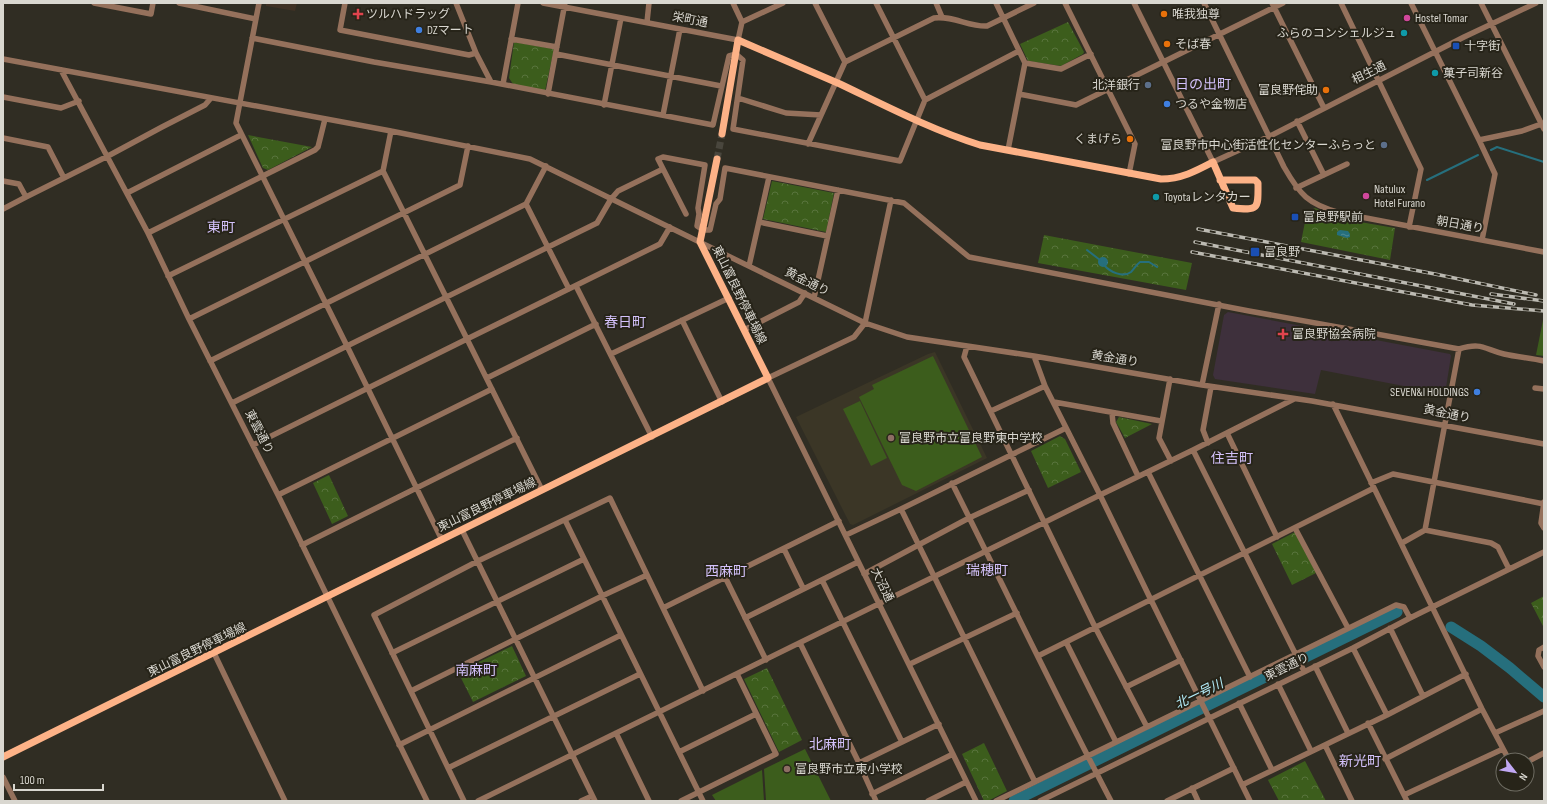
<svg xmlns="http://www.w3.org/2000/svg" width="1547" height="804" viewBox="0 0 1547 804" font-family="'Sofia Sans Condensed','Noto Sans JP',sans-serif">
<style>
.commercial{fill:#403225}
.built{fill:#3b3626}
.medical{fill:#3e303c}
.grass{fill:#3c5d1c}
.park{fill:url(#park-crowns)}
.water{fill:url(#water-ripples)}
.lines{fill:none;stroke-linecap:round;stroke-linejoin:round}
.stream{stroke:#266f7d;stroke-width:2}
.river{stroke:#266f7d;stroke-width:11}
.major-tunnel{stroke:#49463d;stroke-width:7;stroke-dasharray:7 3.5;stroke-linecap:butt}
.minor{stroke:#95715c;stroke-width:5.5}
.major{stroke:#fdb287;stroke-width:7}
.rail-casing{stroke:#bcbab2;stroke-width:3.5}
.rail{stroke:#272419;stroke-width:2;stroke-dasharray:6;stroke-linecap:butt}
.health-dot{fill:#e0444e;stroke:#272419;stroke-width:1.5}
.food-dot{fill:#e8710a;stroke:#272419;stroke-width:1.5}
.hotel-dot{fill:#d1479c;stroke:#272419;stroke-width:1.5}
.shop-dot{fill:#3f7fe0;stroke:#272419;stroke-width:1.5}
.culture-dot{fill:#0f9aa8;stroke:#272419;stroke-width:1.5}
.transit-dot{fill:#1a4fb4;stroke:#272419;stroke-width:1.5}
.service-dot{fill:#5c6f8a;stroke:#272419;stroke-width:1.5}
.education-dot{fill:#8d6e63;stroke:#272419;stroke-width:1.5}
.labels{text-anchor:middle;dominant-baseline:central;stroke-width:4;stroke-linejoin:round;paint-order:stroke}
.poi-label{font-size:12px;fill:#d9d7d0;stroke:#272419;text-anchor:start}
.street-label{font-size:12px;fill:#d9d7d0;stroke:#272419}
.water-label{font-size:13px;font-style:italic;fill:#b3edfa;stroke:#272419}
.quarter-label{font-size:14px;fill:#d3c1fa;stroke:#272419}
</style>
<defs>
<pattern id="park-crowns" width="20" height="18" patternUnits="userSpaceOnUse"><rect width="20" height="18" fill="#3c5d1c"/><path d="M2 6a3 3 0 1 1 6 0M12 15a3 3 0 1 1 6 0" fill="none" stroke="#58743c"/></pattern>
<pattern id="water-ripples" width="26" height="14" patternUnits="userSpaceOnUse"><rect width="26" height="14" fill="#266f7d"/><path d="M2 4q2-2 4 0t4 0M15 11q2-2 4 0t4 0" fill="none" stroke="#4f8994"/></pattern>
</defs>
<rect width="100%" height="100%" fill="#302d23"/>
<path class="commercial" d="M266,3H297L295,11L266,6Z"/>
<path class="built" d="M935,352L987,458L853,525L850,524L796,417L928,354Z"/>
<path class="medical" d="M1228,312L1450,354L1451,356L1445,394L1321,370L1315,394L1215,379L1213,375L1224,315Z"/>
<path class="grass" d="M1544,315V356L1536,355Z
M933,356L982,457L916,491L902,485L859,397L874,389L872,385Z
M860,401L887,458L871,466L843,409Z
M805,749L831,801H766L764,769Z
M762,770L764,801H716L712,795Z"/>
<path class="park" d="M1068,22L1084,52L1083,54L1061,66L1028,61L1020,44Z
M514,42L554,49L545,91L513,84L509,78Z
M248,135L312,147L268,170L263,168Z
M772,181L834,193L826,232L763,219Z
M1315,208C1340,220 1368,223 1395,228L1390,260L1301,242L1307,212Z
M1044,235L1192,263L1186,290L1038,263Z
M1119,417L1152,424L1125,438L1116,422Z
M1060,436L1065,439L1081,472L1048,488L1031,451Z
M329,475L348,516L332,524L313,483Z
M1295,532L1316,573L1292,585L1272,544Z
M1544,596V628L1531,603Z
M512,646L526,676L473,702L458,672Z
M767,668L802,740L779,752L744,679Z
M984,743L1007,791L988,801H984L962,754Z
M1305,761L1326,801H1279L1268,780Z"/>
<path class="water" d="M1340,230L1348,231L1350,234V237L1347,238L1337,235V232Z
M1098 262a5 5 0 1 1 10 0a5 5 0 1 1-10 0Z"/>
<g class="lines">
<path class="stream" d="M1491,150L1497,147L1544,162
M1427,180L1478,155
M1087,250L1100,260
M1104,265C1110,272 1123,278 1131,272C1134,269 1136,265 1140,262H1149L1157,267"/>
<path class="river" d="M1451,627L1481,646L1510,668L1544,697
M1014,801L1397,612"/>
<path class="major-tunnel" d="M717,159L722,134"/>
<path class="minor" d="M94,3L151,14L153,3
M179,3L256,19
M259,3L236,123L347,346L597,223L611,199L618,191L663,169
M345,3L340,30L469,55L476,53
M456,3L476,53L491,82
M543,3L738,40L742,22L733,3
M936,3L942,17
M996,3L1025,63L1008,150
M1065,3L1135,144L1129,174
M1134,3L1213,162L1270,136L1464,37L1536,3
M1204,3L1284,167C1300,195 1308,204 1340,213L1544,252
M1272,3L1324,108
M1341,3L1421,169L1409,227
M1411,3L1479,140L1495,174L1482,240
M1481,3L1544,129
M647,22L649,3
M742,22L783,3
M252,38L374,62L491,82L713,125L729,56L736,54L743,60L733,129L900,161L925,100L876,3
M511,39L557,47
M556,54L721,86
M3,59L391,131L530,159L865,323L907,337L1034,356L1202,385L1312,401L1544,444
M845,62L934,18C952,15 969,27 987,26L1034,3
M1025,63L1061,69L1091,54
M61,70L148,233L189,319L278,495L427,801
M503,84L518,3
M548,94L565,3
M1019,94L1076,105L1283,3
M3,97L61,108L79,101
M738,98L786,113L821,115
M925,100L1019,51
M604,105L621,18
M663,115L680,29
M1297,121L1324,175
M391,131L383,171L467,339L660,244L670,227
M3,138L48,147L64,178
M1479,140L1522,131L1544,123
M808,144L845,62L815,3
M3,181L19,184L26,197L108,156L162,127L205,105L211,98
M1296,188L1347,164
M127,193L241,135
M891,200L865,323L854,337L768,378L976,801
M526,204L569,289
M3,209L26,197
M686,214L658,159L663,157L705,165L698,208L699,214L697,226L703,230H710L716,204L720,199L725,168L904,203L969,257L1249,311L1459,349C1482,342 1484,349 1504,354C1517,357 1531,358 1544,361
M759,222L827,236
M148,233L315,150L318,147L325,119
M749,266L769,177
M168,276L383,171
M576,286L652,437
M814,298L838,190
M189,319L460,185L468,146
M682,320L722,402
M744,330L799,302L805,293
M967,346L964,357L1095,627L1147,727
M611,354L729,298
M1034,356L1045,386L1100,495L1151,600L1250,801
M210,361L526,204L546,166
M487,378L596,324
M1170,379L1159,438L1171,461
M1202,385L1219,304
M1535,388L1544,389
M1054,402L1161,421
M232,403L347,346L442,540
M1333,404L1482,709L1509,760
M991,411L1045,386
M1112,413L1113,423L1138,476
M1227,433L1277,537
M1208,443L1203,430L1211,387
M253,445L467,339L542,490
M1193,450L1304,671
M1148,472L1250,677
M952,483C1005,589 1056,696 1111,801
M1371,483L1393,474L1544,504
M278,495L492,389
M1544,502L1541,523L1544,528
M901,509L1035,782
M565,520L703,801
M1295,528L1348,628
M462,530L595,801
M1425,530L1459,349
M846,535L901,509L1066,428
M1402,543L1425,530L1491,543L1498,547L1509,569
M302,545L517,438
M784,549L803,588
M864,574L969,518L1029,490
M725,577L766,660
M822,580L902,742
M663,608L839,521
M745,618L858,562
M1390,628L1423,696
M1066,642L1115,740
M800,643L859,763L876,801
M1544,647L1539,650L1538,656L1544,667
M1353,648L1387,715
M214,653L285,801
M392,653L584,559
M1038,656L1374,488
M910,664L1017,613
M1315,666L1348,733
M1278,684L1311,751
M1126,687L1181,660
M411,691L602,596L647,575
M1239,703L1272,770
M1368,723L1407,801
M616,733L649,801
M1495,733L1544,711
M399,745L621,635
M1325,745L1352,801
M679,752L756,714
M1385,759L1482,709
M1527,762L1544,753
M859,763L939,724
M448,768L640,674
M3,777L15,801
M1242,785L1387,715L1466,674
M1192,788L1198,801
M872,794L953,754
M1404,795L1503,749
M464,801L374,615L478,561L610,498L703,691
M478,801L1100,495L1193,450L1294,399
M581,801L592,796
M681,801L776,754L737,674
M928,801L966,782
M996,801L1396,605L1404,607L1410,618
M1040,801L1353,648L1410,618L1544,552
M1167,801L1234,768"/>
<path class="major" d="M722,134L738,40C772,55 806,69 840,84C886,106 932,130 980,145L1161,179C1181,179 1196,171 1213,162L1233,208C1260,211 1258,208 1258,183L1255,180H1220
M3,757L768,378L700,242L717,159"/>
<defs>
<path id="rail" d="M1198,229L1435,274L1536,295
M1195,242L1514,304
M1192,252L1472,305L1544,311
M1491,294L1544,301"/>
</defs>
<use href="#rail" class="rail-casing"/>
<use href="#rail" class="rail"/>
</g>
<g class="health-dot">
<path d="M356 8h4v4h4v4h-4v4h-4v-4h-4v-4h4z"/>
<path d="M1281 328h4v4h4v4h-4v4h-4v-4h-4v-4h4z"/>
</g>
<g class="food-dot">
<circle cx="1164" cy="14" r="4"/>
<circle cx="1167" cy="44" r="4"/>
<circle cx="1326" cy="90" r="4"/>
<circle cx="1130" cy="139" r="4"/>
</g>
<g class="hotel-dot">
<circle cx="1407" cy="18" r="4"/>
<circle cx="1366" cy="196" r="4"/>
</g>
<g class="shop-dot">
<circle cx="419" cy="30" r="4"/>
<circle cx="1167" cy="104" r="4"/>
<circle cx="1477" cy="392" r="4"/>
</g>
<g class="culture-dot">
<circle cx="1404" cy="33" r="4"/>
<circle cx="1435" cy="73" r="4"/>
<circle cx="1156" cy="197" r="4"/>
</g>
<g class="transit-dot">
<rect x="1452" y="42" width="8" height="8" rx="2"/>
<rect x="1291" y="213" width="8" height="8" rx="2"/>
<rect x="1250" y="247" width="10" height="10" rx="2"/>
</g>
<g class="service-dot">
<circle cx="1148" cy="85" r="4"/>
<circle cx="1384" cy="145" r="4"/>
</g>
<g class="education-dot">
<circle cx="891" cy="438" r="4"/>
<circle cx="787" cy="769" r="4"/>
</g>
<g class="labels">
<g class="poi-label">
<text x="366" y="14">ツルハドラッグ</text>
<text x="1172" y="14">唯我独尊</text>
<text x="1415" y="18">Hostel Tomar</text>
<text x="427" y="30">DZマート</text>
<text x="1396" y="33" text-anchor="end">ふらのコンシェルジュ</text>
<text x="1175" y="44">そば春</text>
<text x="1464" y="46">十字街</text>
<text x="1443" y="73">菓子司新谷</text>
<text x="1140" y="85" text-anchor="end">北洋銀行</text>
<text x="1318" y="90" text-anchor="end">富良野侘助</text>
<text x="1175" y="104">つるや金物店</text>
<text x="1122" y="139" text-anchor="end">くまげら</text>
<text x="1376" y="145" text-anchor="end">富良野市中心街活性化センターふらっと</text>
<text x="1374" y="189">Natulux<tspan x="1374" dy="14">Hotel Furano</tspan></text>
<text x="1164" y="197">Toyotaレンタカー</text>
<text x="1303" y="217">富良野駅前</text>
<text x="1264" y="252">富良野</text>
<text x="1292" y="334">富良野協会病院</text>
<text x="1469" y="392" text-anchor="end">SEVEN&amp;I HOLDINGS</text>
<text x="899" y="438">富良野市立富良野東中学校</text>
<text x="795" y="769">富良野市立東小学校</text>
</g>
<g class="street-label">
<text transform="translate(690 20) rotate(11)">栄町通</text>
<text transform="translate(1369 73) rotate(-26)">相生通</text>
<text transform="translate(1460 225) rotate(10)">朝日通り</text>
<text transform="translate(807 282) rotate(26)">黄金通り</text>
<text transform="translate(739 295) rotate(64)">東山富良野停車場線</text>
<text transform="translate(1115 359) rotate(9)">黄金通り</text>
<text transform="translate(1447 414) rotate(11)">黄金通り</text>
<text transform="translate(259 432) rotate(63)">東雲通り</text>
<text transform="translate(487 505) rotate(-26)">東山富良野停車場線</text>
<text transform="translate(882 585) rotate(64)">大沼通</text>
<text transform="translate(197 650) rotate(-26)">東山富良野停車場線</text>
<text transform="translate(1287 667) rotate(-26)">東雲通り</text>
</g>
<g class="water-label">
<text transform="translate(1199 694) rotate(-26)">北一号川</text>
</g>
<g class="quarter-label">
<text x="1203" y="84">日の出町</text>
<text x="221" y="227">東町</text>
<text x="625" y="322">春日町</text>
<text x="1232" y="458">住吉町</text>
<text x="987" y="570">瑞穂町</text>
<text x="726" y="571">西麻町</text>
<text x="476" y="670">南麻町</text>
<text x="830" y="744">北麻町</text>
<text x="1360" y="761">新光町</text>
</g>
</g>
<rect width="1547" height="804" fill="none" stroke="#d9d7d0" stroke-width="8"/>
<g transform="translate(1515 772) rotate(121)"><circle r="19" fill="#272419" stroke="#6e6c62"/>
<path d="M0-3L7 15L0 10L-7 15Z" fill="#c1a8f3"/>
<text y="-6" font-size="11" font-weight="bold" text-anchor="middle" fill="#d9d7d0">N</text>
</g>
<path d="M14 784v6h89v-6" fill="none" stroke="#d9d7d0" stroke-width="2"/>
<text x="20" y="784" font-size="12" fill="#d9d7d0" stroke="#272419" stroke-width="3" paint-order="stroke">100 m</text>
</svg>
